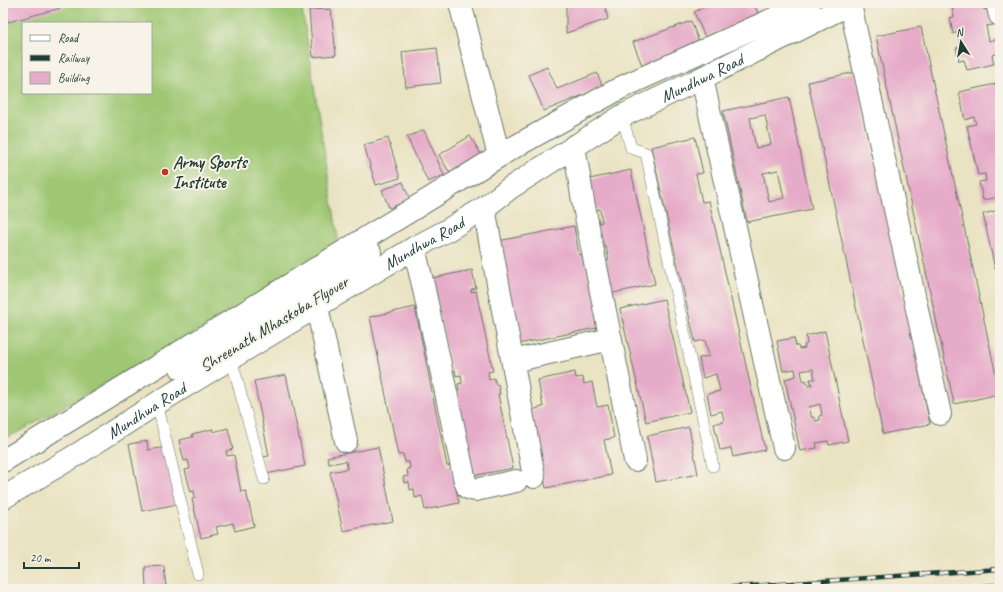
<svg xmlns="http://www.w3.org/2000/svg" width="1003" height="592" viewBox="0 0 1003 592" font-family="Caveat,sans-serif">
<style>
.grass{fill:#9fc773;stroke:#5f8254;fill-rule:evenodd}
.building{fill:#e6abc9;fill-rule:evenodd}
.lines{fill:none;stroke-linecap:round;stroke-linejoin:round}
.lane-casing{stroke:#676;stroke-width:12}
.street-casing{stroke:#676;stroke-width:24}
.secondary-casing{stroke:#676;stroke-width:24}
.lane{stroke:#fff;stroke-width:11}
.street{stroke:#fff;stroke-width:22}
.secondary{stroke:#fff;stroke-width:22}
.rail-casing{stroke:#1f3d34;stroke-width:4.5}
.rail{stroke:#f7f3e8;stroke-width:3;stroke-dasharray:9;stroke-linecap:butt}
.poi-dot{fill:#c8321e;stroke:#f7f3e8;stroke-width:1.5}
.labels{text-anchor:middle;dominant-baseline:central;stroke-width:4;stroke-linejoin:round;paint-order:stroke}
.street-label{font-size:17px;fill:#1f3d34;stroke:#f7f3e8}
.poi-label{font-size:17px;font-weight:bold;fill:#1f3d34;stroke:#f7f3e8;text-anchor:start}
</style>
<rect width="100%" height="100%" fill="#f7f3e8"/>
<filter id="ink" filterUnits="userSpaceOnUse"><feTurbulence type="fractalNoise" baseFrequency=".025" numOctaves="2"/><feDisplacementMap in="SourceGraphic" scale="8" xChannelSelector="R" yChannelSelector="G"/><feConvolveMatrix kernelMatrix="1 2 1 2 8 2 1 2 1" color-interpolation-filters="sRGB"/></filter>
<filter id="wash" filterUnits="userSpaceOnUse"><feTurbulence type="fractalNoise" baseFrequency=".012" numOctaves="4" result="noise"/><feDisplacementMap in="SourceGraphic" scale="16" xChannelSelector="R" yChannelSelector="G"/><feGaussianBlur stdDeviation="0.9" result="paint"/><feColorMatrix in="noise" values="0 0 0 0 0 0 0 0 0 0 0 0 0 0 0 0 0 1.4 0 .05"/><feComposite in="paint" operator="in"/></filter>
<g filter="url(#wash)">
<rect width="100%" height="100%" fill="#eae3c2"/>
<path class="grass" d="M3,3H301L340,251L26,428L3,440ZM23,23H151V93H23Z"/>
<g id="blocks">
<path class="building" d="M3,3H69V6L8,22Z
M566,3H604L608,19L566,33Z
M714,3H754L758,14L705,37L694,12Z
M975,3H982L984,10L989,9L993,25L986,26L989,41L998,39L1000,53L992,55L994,64L967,70L964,60L959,61L956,48L961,47L957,32L953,34L950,18L954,17L952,8Z
M331,9L336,55L313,57L309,10Z
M691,21L701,47L643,68L633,42Z
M921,27L1000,394L954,404L876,36Z
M437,48L441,83L406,87L402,52Z
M547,67L557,89L597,73L603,87L544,111L529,75Z
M856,72L930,424L883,434L808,82Z
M1000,83V197L983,200L979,182L986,181L985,174L978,175L967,126L976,124L974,117L965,120L959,92Z
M789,97L812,209L747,222L723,111ZM765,115L771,144L756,148L750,118ZM778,170L784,198L769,202L763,173Z
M424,130L444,175L428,182L407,137Z
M470,136L481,154L450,173L439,155Z
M695,137L703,173L696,174L702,202L709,201L765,450L733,457L731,448L720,450L714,424L724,421L722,411L711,414L707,394L720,391L716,374L703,378L699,358L709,356L705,340L695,342L651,147Z
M388,138L400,178L376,185L364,145Z
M631,170L655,284L609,294L602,261L609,260L606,247L600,248L595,224L602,222L600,209L592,211L585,180Z
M403,182L410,200L389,208L382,190Z
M1000,210V268L995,269L983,214Z
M574,226L579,255L591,252L606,326L518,344L498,241Z
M472,270L476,288L471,289V292L476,291L493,371L488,372L489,380L494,378L496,385L498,384L500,394H498L513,468L472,476L455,391L459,390L458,384L462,383L461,375L456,376L455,370L451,371L432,278Z
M664,299L690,412L646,422L620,309Z
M415,307L447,466L451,465L459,503L425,510L422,496L415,498L414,489L410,490L409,482L404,483L403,477L408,476L407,469L410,468L409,462H405L403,454L398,455L370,317Z
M825,331L848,441L829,445L828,441L816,443L817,448L800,451L785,379L796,376L795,369L783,371L777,341L794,338L796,346H798L799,349L805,348L804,345L807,344L806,336ZM813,369L815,379H810L812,385L808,386L806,380L803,381L801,371ZM820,404L822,415L819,416L820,420L816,421L814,417L812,418L809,407Z
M575,372L576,378L583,377L584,384L592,382L597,407L608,405L614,438L604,440L611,475L546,488L531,410L543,407L538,380Z
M286,375L305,466L266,474L262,457L269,456L254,381Z
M689,427L698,474L656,482L647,436Z
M228,428L233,449L226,451L227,456L234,455L241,492L246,491L254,526L235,531L233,523L216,527L218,534L201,538L192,499L195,498L194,491L191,492L185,470L190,469L188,460L184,461L179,440L193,437L192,434L213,429V432Z
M147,441L148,450L167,447L178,504L142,511L129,444Z
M378,447L393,521L343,531L330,472L347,469L346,461L329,464L327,457Z
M164,566L166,588L146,589L145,567Z"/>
</g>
</g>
<g filter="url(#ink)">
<use href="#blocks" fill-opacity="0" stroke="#676" stroke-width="1"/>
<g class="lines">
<defs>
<path id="lane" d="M622,116L631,148L646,153L713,466
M231,358L264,479
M157,403L198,574"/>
<path id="street" d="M460,3L499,156
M997,3L1000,15
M850,4L940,414
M702,78L784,448
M574,146L584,207L635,460
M484,208L534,477
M414,248L423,285L465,481L468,488L475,490L516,481
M317,307L346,441
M513,361L611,339"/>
<g id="secondary">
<path d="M181,368L295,302L370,252"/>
<path d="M3,461L509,150L622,87L809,3"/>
<path id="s1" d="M3,498L78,454L159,402L289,323L414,248L446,231L484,208L510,188L622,116L702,78L852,3"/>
</g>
</defs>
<use href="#lane" class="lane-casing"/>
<use href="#street" class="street-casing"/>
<use href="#secondary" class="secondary-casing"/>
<use href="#lane" class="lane"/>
<use href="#street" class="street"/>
<use href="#secondary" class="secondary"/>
<defs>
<path id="rail" d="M705,589L1000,569
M934,589L1000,585"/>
</defs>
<use href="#rail" class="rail-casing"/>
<use href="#rail" class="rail"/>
</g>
</g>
<circle class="poi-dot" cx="165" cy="172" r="4"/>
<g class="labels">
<g class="street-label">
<text stroke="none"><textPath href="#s1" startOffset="816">Mundhwa Road</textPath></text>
<text stroke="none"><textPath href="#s1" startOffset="492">Mundhwa Road</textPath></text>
<text transform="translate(274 324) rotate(-31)">Shreenath Mhaskoba Flyover</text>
<text stroke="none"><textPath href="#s1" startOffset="168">Mundhwa Road</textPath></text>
</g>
<g class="poi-label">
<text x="173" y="162">Army Sports<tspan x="173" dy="20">Institute</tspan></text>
</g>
</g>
<rect width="1003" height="592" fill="none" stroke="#f7f3e8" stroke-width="16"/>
<rect x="22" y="22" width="130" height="72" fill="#f7f3e8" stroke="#a1aaa0"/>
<rect x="30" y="35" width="20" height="6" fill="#ffffff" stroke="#a1aaa0"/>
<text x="58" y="42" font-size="12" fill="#1f3d34">Road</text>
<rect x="30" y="55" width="20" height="6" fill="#1f3d34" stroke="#a1aaa0"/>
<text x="58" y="62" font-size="12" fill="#1f3d34">Railway</text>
<rect x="30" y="72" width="20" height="12" fill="#e6abc9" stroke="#a1aaa0"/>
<text x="58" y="82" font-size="12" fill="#1f3d34">Building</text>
<g transform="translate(961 42) rotate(349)" stroke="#f7f3e8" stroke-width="3" paint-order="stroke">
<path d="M0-3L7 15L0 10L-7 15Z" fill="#1f3d34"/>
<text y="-6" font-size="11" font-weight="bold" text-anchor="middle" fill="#1f3d34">N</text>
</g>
<path d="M24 562v6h55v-6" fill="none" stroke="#1f3d34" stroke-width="2"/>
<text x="30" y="562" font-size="12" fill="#1f3d34" stroke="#f7f3e8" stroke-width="3" paint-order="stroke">20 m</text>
</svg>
